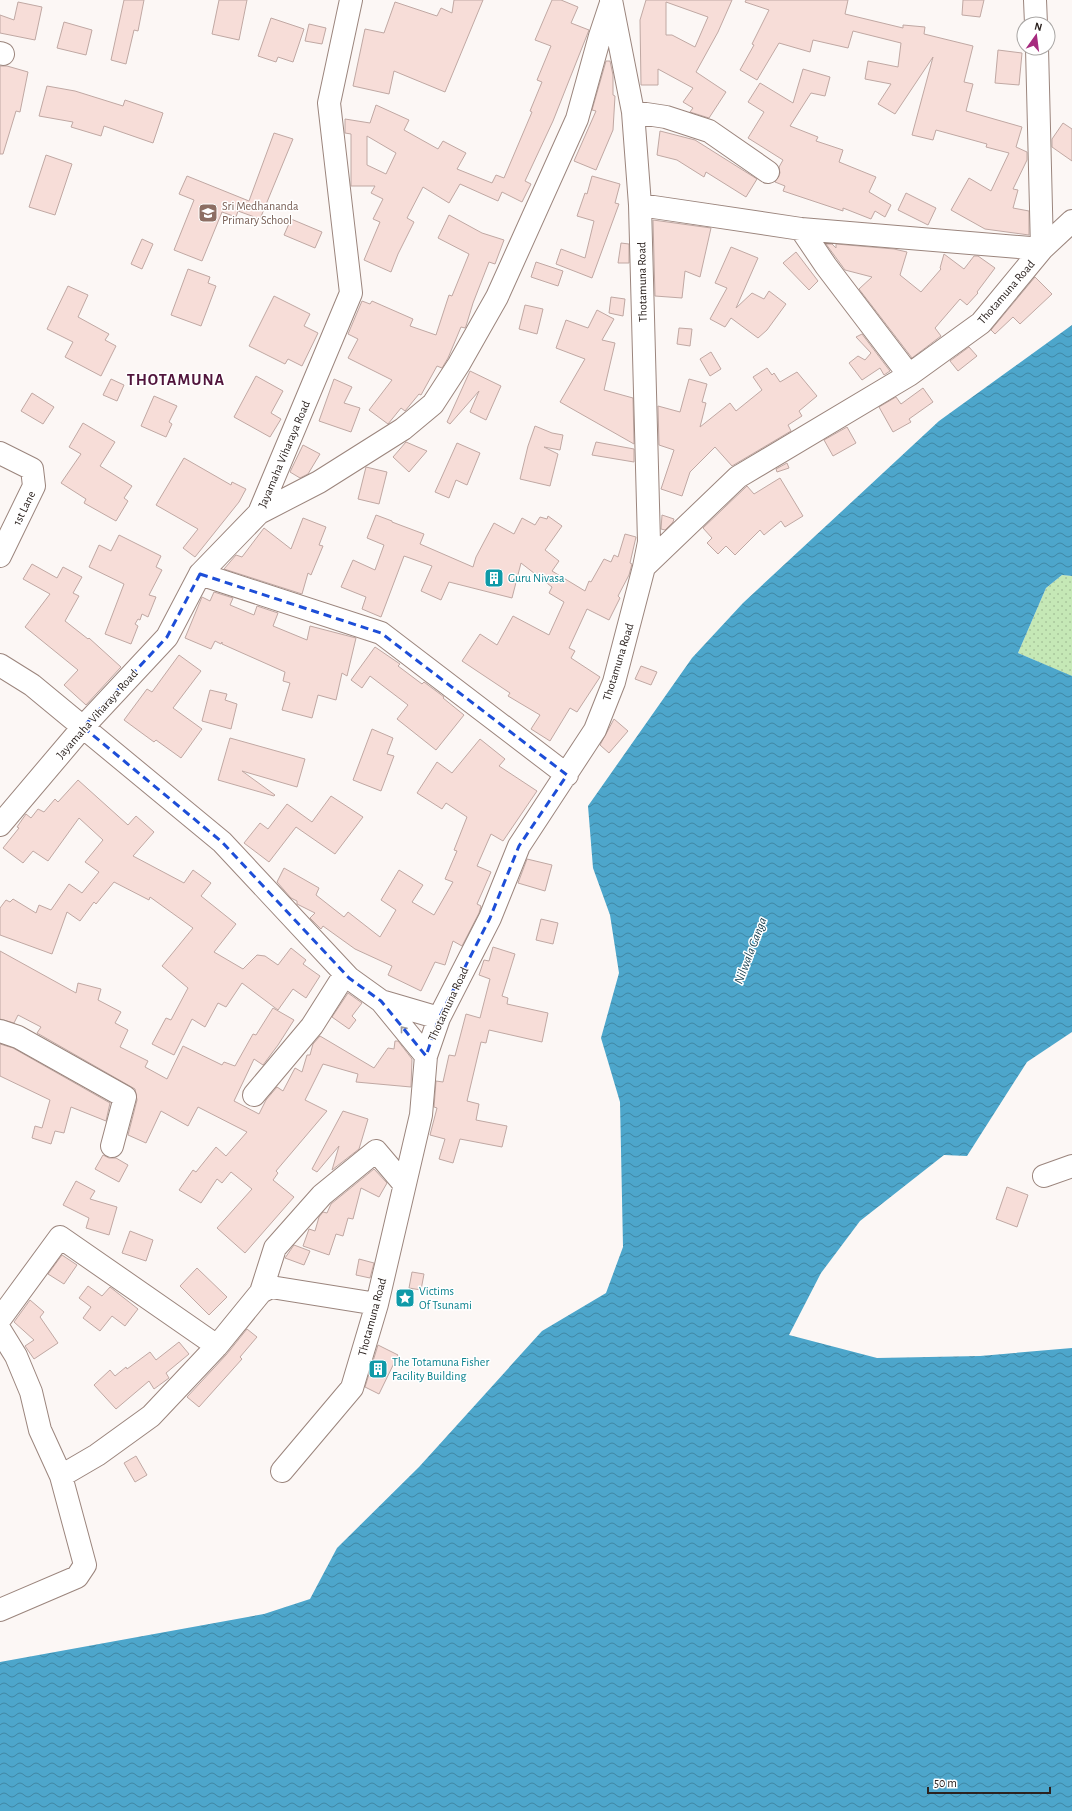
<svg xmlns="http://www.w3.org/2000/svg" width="1072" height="1811" viewBox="0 0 1072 1811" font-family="'Alegreya Sans',sans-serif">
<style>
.grass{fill:url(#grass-dots)}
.water{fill:url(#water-waves)}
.building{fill:#f7ddd8;stroke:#c0a8a3;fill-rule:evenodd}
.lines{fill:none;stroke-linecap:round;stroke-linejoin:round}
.minor-casing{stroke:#9b857d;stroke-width:24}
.minor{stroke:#fff;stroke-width:22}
.oneway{stroke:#a09c9a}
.marked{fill:none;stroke:#1d4ed8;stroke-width:3;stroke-dasharray:8 5;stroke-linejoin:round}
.labels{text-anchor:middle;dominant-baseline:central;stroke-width:3;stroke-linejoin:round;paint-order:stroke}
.education-label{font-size:12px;fill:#785e54;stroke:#fff;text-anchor:start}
.street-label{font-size:12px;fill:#2b221f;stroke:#fff}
.culture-label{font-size:12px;fill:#0d838f;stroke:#fff;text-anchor:start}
.water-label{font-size:13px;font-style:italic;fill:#163e4e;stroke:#fff}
.district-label{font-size:16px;font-weight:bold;letter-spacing:1px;fill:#51153c;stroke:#fff}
</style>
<defs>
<pattern id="grass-dots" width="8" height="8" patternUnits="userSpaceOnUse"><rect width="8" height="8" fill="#c5e8b6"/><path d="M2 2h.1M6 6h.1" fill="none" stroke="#a9c79c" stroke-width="1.8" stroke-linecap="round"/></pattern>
<pattern id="water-waves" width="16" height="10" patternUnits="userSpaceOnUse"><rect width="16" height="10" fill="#4da6cb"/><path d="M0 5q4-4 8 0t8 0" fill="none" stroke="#4087a4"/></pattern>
</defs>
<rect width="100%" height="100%" fill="#fcf7f5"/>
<path class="grass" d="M1062,575L1072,576V676H1071L1018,653L1046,588Z"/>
<path class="water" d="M1072,325V576L1062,575L1046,588L1018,653L1072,676V1032L1027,1062L967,1156L944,1155L860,1221L821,1273L789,1335L877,1358L980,1356L1072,1348V1811H0V1662L264,1614L310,1599L337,1548L419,1467L542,1331L606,1293L623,1247L620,1102L601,1038L619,973L610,915L593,868L588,806L692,658L743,603L939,421Z"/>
<path class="building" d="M124,0H144L138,31L134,30L126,64L111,60Z
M219,0H247L239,40L212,34Z
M454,0H483L445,92L394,71L389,94L353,86L365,29L384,33L395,2L437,16L441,8L452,13Z
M552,0H561L578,7L571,23L589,30L553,121L525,181L531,184L522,202L502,192L498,201L460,184L449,203L423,187L407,218L414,222L398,254L391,272L364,260L380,222L373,219L383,199L371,193L375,186H351V134L345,133V119L370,123L376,105L409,120L404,130L438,149L443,141L466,153L457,169L492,183L496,175L504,178L532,112L530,111L542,82L537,80L551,46L535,40ZM367,136L396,153L386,174L367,165Z
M646,0H732L718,32L696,72L726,92L709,118L690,112L693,108L683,102L693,88L658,69V85H641L640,20ZM666,2L708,17L695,47L672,35H666Z
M746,0H848L845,14L903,28V25L925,27L924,34L973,46L964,82L973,84L966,111L1022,127L1016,147L1027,152V160L1013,189L1018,190L1013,208L1029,211V235L985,229L951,210L969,178L991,191L1009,153L986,147L987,144L936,130L933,140L912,135L933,57L895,114L878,104L891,84L865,79L868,61L898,67L901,43L853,31L848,48L813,40L810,52L779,43L757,80L740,70L754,45L752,44L769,10L745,2Z
M963,0H984L980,17L962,15Z
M18,2L42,7L35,40L0,33V15L14,20Z
M271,18L304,29L293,62L278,57L276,62L258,56Z
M64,22L92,30L86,55L57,48Z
M309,24L326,28L322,44L305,41Z
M998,50L1022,53L1019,85L995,83Z
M606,61H610L613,75V95L615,96L613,130L596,170L574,161L596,111L592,110Z
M0,66H7L28,72L20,112L16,111L3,154H0Z
M803,69L830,77L825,96L811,93L790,126L818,137L816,141L843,150L839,162L876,177L869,192L891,205L885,217L875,211L871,219L843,208V211L783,191L785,186L775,182L780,173L779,167L783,160L748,138L764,112L748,102L760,83L793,103Z
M47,86L75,91L123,106L125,100L163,113L153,143L104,126L101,136L71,127L73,122L39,116Z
M1063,123L1072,129V161L1052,147V139Z
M660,131L695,140L757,179L746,197L706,172L704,177L677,160L657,155Z
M274,133L293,139L260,219L238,211L236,217L222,212L202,261L174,250L194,200L179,194L187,176L249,201Z
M46,155L72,164L55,215L29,207Z
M592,176L620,184L615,203L619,204L592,278L556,264L561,249L585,258L594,221L577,216L585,193L587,194Z
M906,193L936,208L928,225L898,210Z
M449,215L482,233L504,240L495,264L489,262L473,303L466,326L465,328L461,327L448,358L442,368L437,366L421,395L419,394L405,411L401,408L388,424L369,410L392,380L348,358L358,339L348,334L362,301L370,304L372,301L413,319L410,326L436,335L449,295L452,296L469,254L438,238Z
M291,219L322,232L315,248L284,235Z
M653,220L711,228L700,277L685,271L682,298L655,296Z
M142,239L153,244L142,269L131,264Z
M621,243L629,244V263H618Z
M826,244H832L836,248V244L894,249L907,252L900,275L921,292L941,269L940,268L944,254L964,269L974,256H978L995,268L977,292L978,293L967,305L960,299L935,328L941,336L912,358L859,289L872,277L845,270Z
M731,247L758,258L736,308L752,293L764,299L769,291L786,304L767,330L758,338L731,318L725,327L710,319L727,288L715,283Z
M796,252L818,281L809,290L783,263Z
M536,262L563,271L558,286L531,277Z
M188,269L210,277L208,283L216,286L201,326L171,315Z
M1035,277L1052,294L1020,324L1013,317L995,334L991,330Z
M68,286L88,295L78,317L109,334L105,340L116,346L101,376L65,357L73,342L47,329Z
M274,296L310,314L304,326L318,333L302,366L288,359L285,364L249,346Z
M611,297L625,299L623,316L609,313Z
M525,305L543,309L537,334L519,329Z
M597,310L614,319L602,340L615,343L604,390L633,398L634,444L560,402L585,359L556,348L566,320L588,328Z
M679,328L692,329L690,346L677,344Z
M862,334L890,371L884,375L880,368L862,380L849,363L858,356L865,360L871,353L856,337Z
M969,347L977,356L958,371L950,361Z
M711,352L721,369L710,376L700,359Z
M767,368L772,375L774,373L780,382L797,372L817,396L799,411L802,416L788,425L791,431L732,466L715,447L690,472L682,496L661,489L674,450L659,445L658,406L680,412L689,379L707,384L702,402L706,403L700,427L730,403L736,411L762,390L753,377Z
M470,371L501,386L486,420L470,412L479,391L450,424L447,422Z
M256,376L283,391L271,413L281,419L270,437L234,417Z
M111,379L124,385L117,401L103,395Z
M334,379L352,387L344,403L360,408L351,432L319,421Z
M923,388L933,402L909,419L911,422L893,432L879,407L896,397L901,404Z
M32,393L54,407L43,424L21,411Z
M154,396L177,406L169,422L172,424L166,437L141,426Z
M83,423L115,442L100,466L132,486L124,498L128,501L116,521L84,503L86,499L61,483L81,454L69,447Z
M535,426L552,433L563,435L560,450L544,447L558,454L550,486L520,479L528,446Z
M847,427L856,443L833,456L824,440Z
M406,442L427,451L409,472L393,457Z
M596,442L634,449V462L592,455Z
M457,443L480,453L467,485L456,480L449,498L435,492Z
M303,445L320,454L308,474L300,478L290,472Z
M184,458L231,485L232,482L246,489L239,502L195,557L183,548L198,529L156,505Z
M787,463L789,468L777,472L776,469Z
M366,467L387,472L379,504L358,499Z
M780,478L803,516L785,527L781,521L764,535L760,530L735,555L726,546L718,554L707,543L712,538L703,528L747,486L754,494Z
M376,515L392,521V522L424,534L420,544L473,567L476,557L494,523L514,534L522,518L535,525L540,517L547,519L548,516L562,526L545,550L559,561L552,571L585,591L589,581L591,582L604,559L611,562L614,555L618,557L625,534L636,537L630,563L632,564L629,575L618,596L620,598L609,620L587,609L569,648L575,651L571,658L600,677L577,712L570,708L550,741L531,729L540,715L508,696L510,693L462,661L480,634L497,645L513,616L549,635L564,602L549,593L552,587L521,563L512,598L449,582L441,600L421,591L432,566L404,556L381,617L362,609L366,597L341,587L353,560L375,570L384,545L367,538Z
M662,515L674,519L673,522L665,530L661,529Z
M303,518L326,527L319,545L323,546L311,575L308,573L302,594L224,569L236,555L242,557L264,528L291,549Z
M119,535L161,556L156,567L162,570L149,595L156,597L148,617L142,614L140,620L138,619L135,624L138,626L131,644L105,634L124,584L89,567L99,545L111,551Z
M32,564L57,578L63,567L82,577L73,593L79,596L65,621L88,639L89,638L121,667L86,705L64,685L78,670L25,627L50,594L23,579Z
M214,592L233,598L230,605L254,615L257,606L278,613L273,626L307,640L310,626L356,638L347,676L342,673L336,700L318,695L312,718L282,710L290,683L283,681L285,672L222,644V642L221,644L215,641L211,649L185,638L202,597L210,601Z
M375,647L400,664L398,666L422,684L424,682L444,697L443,698L464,715L436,750L397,719L408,705L370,676L362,688L351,680Z
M179,655L201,671L173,708L202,729L181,758L156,740L154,742L124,720L147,689L152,692Z
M641,666L657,672L651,685L635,679Z
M210,690L227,694L225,700L237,704L231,729L202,721Z
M614,719L628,731L609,753L600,745Z
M372,729L393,738L387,754L394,756L381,791L353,780Z
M230,738L305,759L297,787L242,771L275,795L274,796L218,780Z
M480,739L505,759L499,766L537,791L503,841L491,834L477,866L491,872L477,904L481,906L479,913L462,946L453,941L445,965L435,962L421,991L388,975L392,966L355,949L323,926L321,929L310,918L315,913L297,904V901L291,898L277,882L284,868L319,888L316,895L344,917L348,912L380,937L396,910L381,900L399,870L423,885L412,902L434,915L453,882L445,879L457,851L454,850L467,817L446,803L442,809L417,793L437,762L452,773Z
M78,780L128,825L136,816L154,832L133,856L184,883L193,870L211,883L201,896L236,924L214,952L243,969L257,955L265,956L278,965L291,948L306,960L303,964L320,976L306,998L293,989L278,1010L242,983L226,1007L218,1003L205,1027L192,1019L174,1055L152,1044L166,1018L171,1020L188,988L162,966L193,928L150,897L149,900L114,882L96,904L94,902L80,921L67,912L52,954L0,935V908L6,900L10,902L13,899L36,913L39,905L51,910L69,884L82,893L99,872L85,862L103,840L79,818L48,861L33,851L23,863L3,848L19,828L17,827L26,814L31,818L38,809L44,812L55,799L58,802Z
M331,796L363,817L335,854L296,827L269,862L244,843L260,823L268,829L287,804L312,822Z
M527,859L552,865L545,891L518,883Z
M541,919L558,923L553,944L536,940Z
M493,947L515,954L502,996L508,998L507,1004L548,1013L542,1042L489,1030L486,1043L481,1042L467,1101L479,1104L476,1120L507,1126L502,1147L460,1139L453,1163L439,1159L445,1139L430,1135L437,1108L434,1107L436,1081L443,1082L449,1055L455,1056L466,1014L480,1018L490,979L479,975L484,960L489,961Z
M0,951L76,993L78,983L101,989L98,1000L121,1012L115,1023L128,1030L120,1047L148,1061L145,1067L167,1079L183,1046L222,1065L224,1062L235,1066L253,1034L256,1035L273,1008L294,1020L278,1045L263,1065L254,1059L234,1101L259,1114L266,1100L277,1087L283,1091L295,1068L302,1072L307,1055H310L313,1044L320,1036L374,1068L388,1048L394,1049L395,1041H398L412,1059L411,1087L356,1082L358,1074L323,1064L305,1100L327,1111L276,1171L278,1173L273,1180L294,1197L245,1253L217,1228L252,1189L231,1172L222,1183L217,1179L201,1203L179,1190L193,1170L196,1172L216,1147L226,1156L247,1132L198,1107L188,1126L161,1111L146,1143L128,1135L137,1100L135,1089L37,1033L41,1027L18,1015L14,1023L0,1019Z
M348,993L362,1003L352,1016L356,1020L349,1029L332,1017Z
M0,1044L13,1048L110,1103L106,1121L71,1107L64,1133L55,1131L51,1144L32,1138L35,1126L42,1128L50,1100L0,1076Z
M343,1111L368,1119L359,1149L332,1170L339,1146L317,1172L312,1169Z
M103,1155L109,1158H116L128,1165L119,1182L95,1169Z
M374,1169L387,1183L379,1197L361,1188L353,1219L348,1218L343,1236L336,1234L329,1255L303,1246L309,1229L315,1231L319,1217L323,1212L327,1213L331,1204Z
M76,1181L95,1191L90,1199L117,1207L109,1235L86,1228L89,1218L63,1205Z
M1007,1187L1028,1195L1017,1227L996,1219Z
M130,1231L153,1240L146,1261L122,1253Z
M294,1245L310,1251L304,1265L285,1258Z
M62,1255L77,1265L64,1284L48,1274Z
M359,1259L374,1263L370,1278L356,1275Z
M197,1268L227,1297L209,1315L180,1286Z
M412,1272L424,1274L421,1290L409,1288Z
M88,1286L102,1296L110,1287L138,1309L125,1326L112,1316L100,1331L83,1318L91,1307L79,1298Z
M30,1300L44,1312L40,1317L58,1343L34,1359L25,1346L34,1340L14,1322Z
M247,1329L257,1337L240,1357L242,1359L199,1407L187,1397L226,1355Z
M179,1342L189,1354L166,1373L169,1378L154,1389L149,1381L116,1409L94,1385L110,1370L115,1376L126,1367L127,1369L150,1352L156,1360Z
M378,1345L398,1355L379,1394L365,1387Z
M136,1456L147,1475L135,1482L124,1463Z"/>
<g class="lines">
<defs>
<path id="minor" d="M1035,0L1036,24
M0,53L3,54
M633,112L666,117L709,131L768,172
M640,205L801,229L1042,249L1037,48
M801,229L826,266L909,375
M0,453L32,469L34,486L0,556
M259,513L319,482L403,429L433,404L459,364L497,297L577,119L600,36L611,3
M644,567L738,477L909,375L981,323L1042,249L1072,221
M200,574L381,633L567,775
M0,665L32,685L222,842L349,978L381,1001L426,1056
M0,825L83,727L167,637L200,574L259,513L351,293L329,103L351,0
M381,1001L439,1018
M0,1031L18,1037L125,1097L112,1146
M254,1095L312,1026L345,974
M1044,1176L1072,1166
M261,1292L275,1248L322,1195L376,1151L404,1184
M0,1319L60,1237L217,1346
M0,1330L16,1356L31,1392L40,1430L61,1476
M282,1471L352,1388L377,1304L421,1115L426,1056L439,1018L490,918L519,846L595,730L614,682L644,567L649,542L640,205L633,112L611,0
M0,1610L77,1577L85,1565L61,1476L97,1455L151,1416L217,1346L261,1292L271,1287L377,1304"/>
</defs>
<use href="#minor" class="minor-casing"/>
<use href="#minor" class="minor"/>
</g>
<defs><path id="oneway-chevron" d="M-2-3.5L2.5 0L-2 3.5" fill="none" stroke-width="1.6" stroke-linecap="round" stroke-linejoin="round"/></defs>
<use class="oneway" href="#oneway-chevron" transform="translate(403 1029) rotate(-129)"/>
<path class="marked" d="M200,574L381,633L567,775L519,846L490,918L439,1018L426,1056L381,1001L349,978L222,842L83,727L167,637Z"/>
<defs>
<symbol id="school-square" viewBox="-11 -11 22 22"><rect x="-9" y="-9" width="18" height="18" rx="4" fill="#8d6e63" stroke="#fff"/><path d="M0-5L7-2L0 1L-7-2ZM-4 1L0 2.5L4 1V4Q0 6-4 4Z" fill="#fff"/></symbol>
<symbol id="building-square" viewBox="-11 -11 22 22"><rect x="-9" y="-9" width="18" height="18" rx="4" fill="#0f9aa8" stroke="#fff"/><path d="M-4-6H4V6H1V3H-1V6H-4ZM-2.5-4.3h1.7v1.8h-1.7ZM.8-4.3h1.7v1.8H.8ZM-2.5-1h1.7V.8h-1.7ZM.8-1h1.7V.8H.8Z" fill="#fff"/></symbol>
<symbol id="sight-square" viewBox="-11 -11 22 22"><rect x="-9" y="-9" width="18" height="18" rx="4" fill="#0f9aa8" stroke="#fff"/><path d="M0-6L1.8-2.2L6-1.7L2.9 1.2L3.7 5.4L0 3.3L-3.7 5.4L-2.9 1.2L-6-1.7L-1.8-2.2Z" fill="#fff"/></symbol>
</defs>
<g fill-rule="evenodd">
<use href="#school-square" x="197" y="202" width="22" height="22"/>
<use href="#building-square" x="483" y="567" width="22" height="22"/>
<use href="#sight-square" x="394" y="1287" width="22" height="22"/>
<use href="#building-square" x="367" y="1358" width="22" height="22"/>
</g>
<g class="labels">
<g class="education-label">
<text x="222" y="206">Sri Medhananda<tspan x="222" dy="14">Primary School</tspan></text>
</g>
<g class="street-label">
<text transform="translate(642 282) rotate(-91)">Thotamuna Road</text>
<text transform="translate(1006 292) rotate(-49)">Thotamuna Road</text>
<text transform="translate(284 454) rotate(-67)">Jayamaha Viharaya Road</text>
<text transform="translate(24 508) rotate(-64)">1st Lane</text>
<text transform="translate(618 662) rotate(-73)">Thotamuna Road</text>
<text transform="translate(97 714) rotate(-48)">Jayamaha Viharaya Road</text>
<text transform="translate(448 1004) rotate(-65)">Thotamuna Road</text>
<text transform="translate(372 1317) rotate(-75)">Thotamuna Road</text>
</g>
<g class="culture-label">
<text x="508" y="578">Guru Nivasa</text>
<text x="419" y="1291">Victims<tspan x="419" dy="14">Of Tsunami</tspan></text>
<text x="392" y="1362">The Totamuna Fisher<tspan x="392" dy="14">Facility Building</tspan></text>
</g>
<g class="water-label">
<text transform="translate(751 951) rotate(-69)">Nilwala Ganga</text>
</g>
<g class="district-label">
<text x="176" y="380">THOTAMUNA</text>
</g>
</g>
<g transform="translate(1036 36) rotate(14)"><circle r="19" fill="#ffffff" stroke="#aaa7a5"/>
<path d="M0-3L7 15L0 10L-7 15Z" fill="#a62a7e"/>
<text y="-6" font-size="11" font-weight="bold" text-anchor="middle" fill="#2b221f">N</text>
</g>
<path d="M928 1787v6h122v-6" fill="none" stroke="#2b221f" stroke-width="2"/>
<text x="934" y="1787" font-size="12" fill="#2b221f" stroke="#ffffff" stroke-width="3" paint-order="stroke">50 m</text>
</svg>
